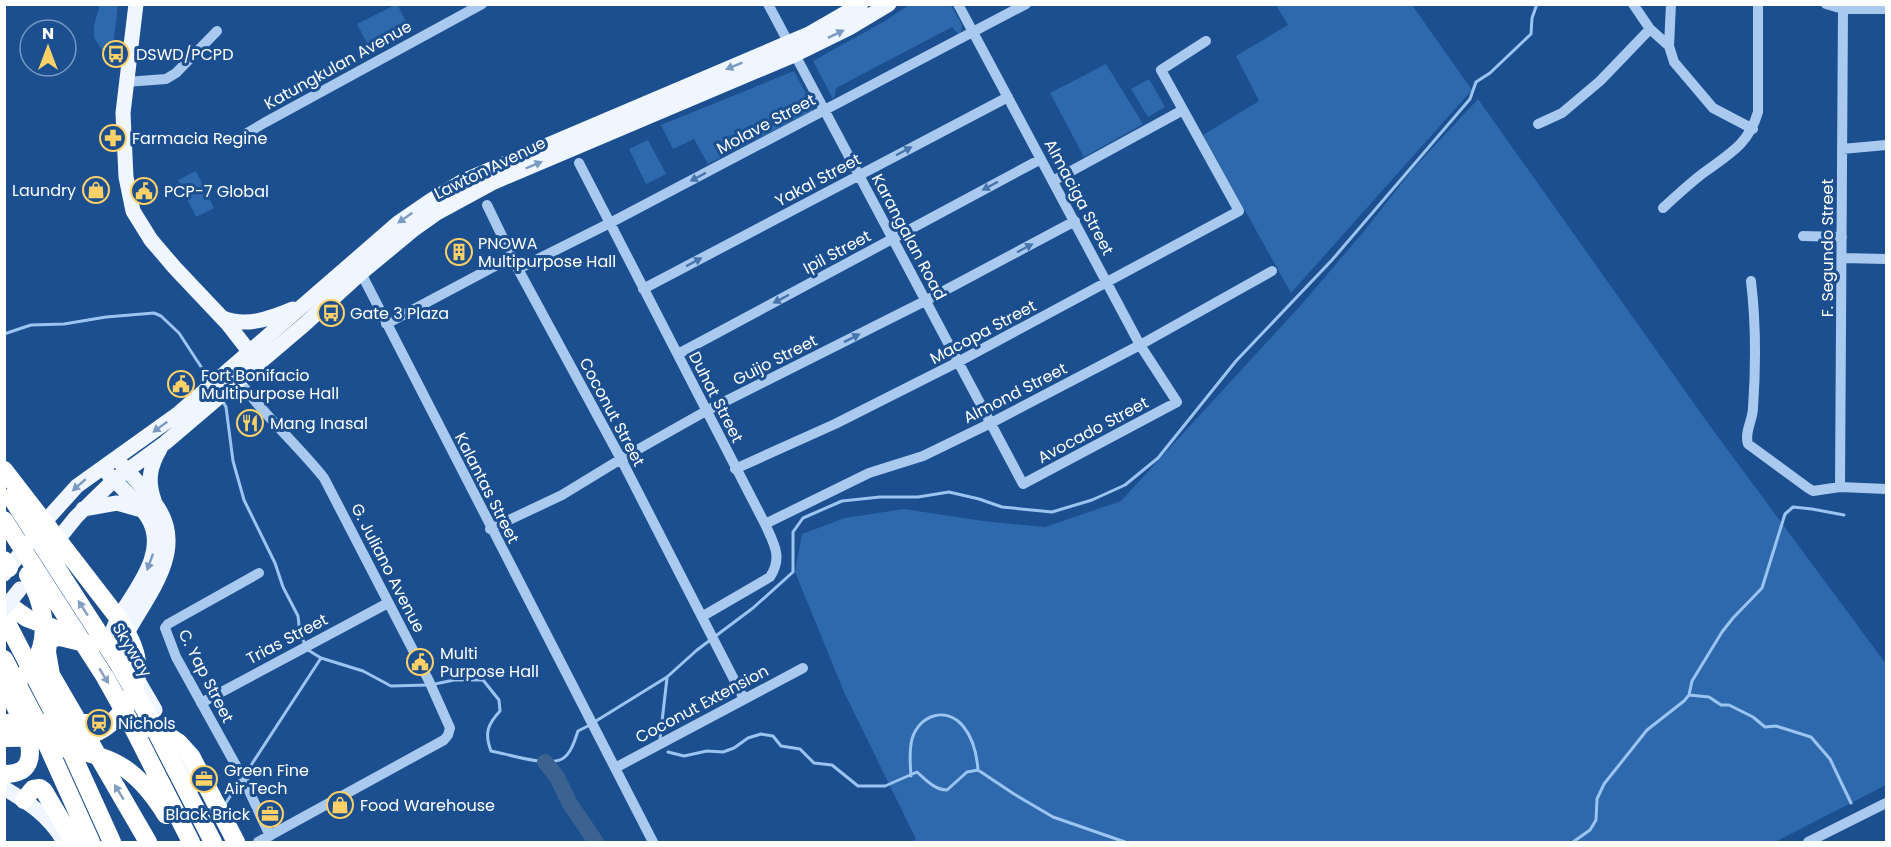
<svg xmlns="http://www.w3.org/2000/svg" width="1891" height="847" viewBox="0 0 1891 847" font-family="Poppins,sans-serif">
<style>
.green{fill:#2e69ad}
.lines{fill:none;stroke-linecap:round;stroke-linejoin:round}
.stream{stroke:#9cc4f0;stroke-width:3}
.river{stroke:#3c6290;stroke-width:16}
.minor{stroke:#a9c9ee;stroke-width:10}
.major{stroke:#f0f6ff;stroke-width:15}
.highway{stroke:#fff;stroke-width:18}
.major-bridge{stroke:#f0f6ff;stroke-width:15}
.highway-bridge{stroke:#fff;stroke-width:18}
.oneway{fill:#7b9ac1}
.oneway2{fill:#4674ac}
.oneway3{fill:#829ec1}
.labels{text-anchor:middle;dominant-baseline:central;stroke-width:6;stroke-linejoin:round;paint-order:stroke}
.poi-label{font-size:16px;fill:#fff;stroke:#1b4f8f;text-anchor:start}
.street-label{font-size:16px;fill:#fff;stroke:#1b4f8f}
</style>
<rect width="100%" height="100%" fill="#1b4f8f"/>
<path class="green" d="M100,4L118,5L114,38V68L94,38V25Z
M397,4L408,26L368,45L357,24Z
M909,5H951L962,25L961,32L958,34L952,27L836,88L835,96L833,99L813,61L885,21Z
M1276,5H1412L1472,90L1291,293L1203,135L1259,101L1236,56L1288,25Z
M1106,64L1143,124L1084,157L1050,93Z
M794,71L812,105V111L708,164L694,139L673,149L661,125Z
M1149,79L1165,107L1148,117L1131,89Z
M1478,99L1710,426L1886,664V785L1775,842H911L916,839L844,692L795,572L802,534L845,518L904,509L983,521L1045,527L1121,501L1301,305L1365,230L1412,170Z
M648,140L666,174L646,184L629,149Z
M196,171L214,208L196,217L178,180Z"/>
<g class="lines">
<path class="stream" d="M4,334L31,325L64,324L106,317L154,313L161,316L179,333L209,379
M222,400L226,407L233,461L244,500L275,563L283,587L298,616L300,634L305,644
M308,650L321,658L363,671L391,686L428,685
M435,684L454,680H483L499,700L500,711C488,724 484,733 491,751C508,754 546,767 562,759C571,754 575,740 578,731L590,725
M1689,695L1709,697L1721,705H1729L1753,717L1765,727L1776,726L1811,737L1830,759L1851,803
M596,721L667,677L697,650L753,608L793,572V532L803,518L842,501L880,497H918L949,492L979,499L1002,507L1052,512L1092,500L1125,485L1158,458L1236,361L1332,260L1470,99L1476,82L1490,73L1531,34L1532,18L1537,4
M660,739L667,678
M668,752L684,756L707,751L723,752L734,748L748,738L761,734L773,736L781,746L800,749L814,763L832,765L858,786H885L917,772C926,780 935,790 947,790L967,772L978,770L1014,794L1053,817L1125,842
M244,776L321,658
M911,776C910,764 909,751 912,739C919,715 946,706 963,726C973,738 977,756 978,770
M224,806L240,781
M1573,842L1590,830L1596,820L1597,799L1604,784L1647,730L1684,701L1689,695L1692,681L1722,632L1733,618L1762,588L1785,514L1793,507L1812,509L1844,515"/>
<path class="river" d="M545,762L557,777L570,804L596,842"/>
<path class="minor" d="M768,4L1023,484L1177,402L1140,345L958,4
M1633,4L1650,29L1669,46L1674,62L1713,108L1753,129
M1826,4L1843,9H1886
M1669,46L1671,4
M126,82L166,79L176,73L217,31
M1538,124L1562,113L1600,81L1650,29
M243,138L247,133L264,123L482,4
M1842,149L1886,145
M579,163L765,524C774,544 783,557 770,577L703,616
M1053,181L1183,110
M487,205L518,269L621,459L744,699
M1663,208C1677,195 1691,182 1706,171C1731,153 1749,143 1758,112V4
M1803,236L1842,237
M1842,258L1886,259
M518,269L610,223L1026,4
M361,273L653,842
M1751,281C1756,323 1756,365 1753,408C1753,420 1744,432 1748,444L1808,488L1813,491L1840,487L1886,489
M643,289L1008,97
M386,324L512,257
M678,354L1041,159
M236,376C261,413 296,443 324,478L429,681L450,728L448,735L444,740L258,842
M735,469L835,424L958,362L1239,211L1161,70L1206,41
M1840,487L1843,9
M765,524L869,473L923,456L991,423L1140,345L1272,271
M490,529L562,495L621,459L706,411L925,301L1075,221
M259,573L168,624L165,628L176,657L244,780L270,836
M201,703L388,603
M615,768L803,668
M1808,842L1886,803"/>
<path class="major" d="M136,4L123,113L126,177L133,211L151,240L175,268L227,323L255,359
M221,317C245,328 269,319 293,309
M122,465C135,479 150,494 160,511C185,554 146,597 127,633C119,657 144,689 155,710
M108,474C121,487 138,502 148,518C168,551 137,587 121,614C113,626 108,638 111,653
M154,500C147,481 150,466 160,449
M83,509L117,503L138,509
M51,548L76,517L114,480L165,443L305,324L361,273L413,230L437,213L494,182L794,55L849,28L889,4
M4,574L49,517L77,486L179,413L398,223L430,201L463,181L809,34L861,4
M170,739L194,785
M4,788C29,803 48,815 63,840"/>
<path class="highway" d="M4,560L9,568
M4,602L27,618L56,629
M4,617L54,714L112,842
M93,645L60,637L53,638L48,643L47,652L51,675L148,842
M4,659L35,718L91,842
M4,683C14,706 57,775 4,774
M179,743L191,756L236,842
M24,800L33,789L40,788L44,791L74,842"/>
<path class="major-bridge" d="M4,609L20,589"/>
<path class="highway-bridge" d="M4,470L119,619C127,633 135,646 137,662C140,696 114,733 80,737L4,738
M11,497L118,663L145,710L213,842
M4,520L105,677L129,720L191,842
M4,688C53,665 51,617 28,575
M4,723H110
M152,729L164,733L179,743
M54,747C110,754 136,766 166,815"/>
</g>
<defs><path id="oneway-solid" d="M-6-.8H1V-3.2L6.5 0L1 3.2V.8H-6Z" transform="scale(1.5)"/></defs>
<g class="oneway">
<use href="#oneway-solid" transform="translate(836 34) rotate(-26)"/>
<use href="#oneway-solid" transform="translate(734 66) rotate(158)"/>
<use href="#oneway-solid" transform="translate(534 165) rotate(-23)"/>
<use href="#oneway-solid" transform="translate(405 218) rotate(145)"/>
<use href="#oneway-solid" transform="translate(160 427) rotate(144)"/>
<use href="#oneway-solid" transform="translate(79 485) rotate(139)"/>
<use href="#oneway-solid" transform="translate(150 562) rotate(110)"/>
</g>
<g class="oneway2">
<use href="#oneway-solid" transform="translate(904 151) rotate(-28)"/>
<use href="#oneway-solid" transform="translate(698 177) rotate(152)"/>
<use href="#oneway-solid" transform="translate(990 186) rotate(152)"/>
<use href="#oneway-solid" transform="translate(1025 248) rotate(-28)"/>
<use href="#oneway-solid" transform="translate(694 262) rotate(-28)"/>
<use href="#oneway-solid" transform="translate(781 299) rotate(152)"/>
<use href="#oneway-solid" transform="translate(852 338) rotate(-27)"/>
</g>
<g class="oneway3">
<use href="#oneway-solid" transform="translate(83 608) rotate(-123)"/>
<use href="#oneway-solid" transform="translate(104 676) rotate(59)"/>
<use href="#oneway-solid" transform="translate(119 792) rotate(-121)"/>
</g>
<defs>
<symbol id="bus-ring" viewBox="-11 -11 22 22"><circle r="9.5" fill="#1b4f8f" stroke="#ffd166" stroke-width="1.5"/><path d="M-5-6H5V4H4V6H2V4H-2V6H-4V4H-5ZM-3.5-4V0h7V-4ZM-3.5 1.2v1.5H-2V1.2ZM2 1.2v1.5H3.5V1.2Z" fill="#ffd166"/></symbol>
<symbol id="pharmacy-ring" viewBox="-11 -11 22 22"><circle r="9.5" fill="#1b4f8f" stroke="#ffd166" stroke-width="1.5"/><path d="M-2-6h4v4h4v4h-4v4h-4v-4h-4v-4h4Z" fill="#ffd166"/></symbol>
<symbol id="shop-ring" viewBox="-11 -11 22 22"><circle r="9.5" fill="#1b4f8f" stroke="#ffd166" stroke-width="1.5"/><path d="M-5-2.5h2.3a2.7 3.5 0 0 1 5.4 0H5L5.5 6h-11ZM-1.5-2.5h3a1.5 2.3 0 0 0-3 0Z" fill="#ffd166"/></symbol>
<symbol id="civic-ring" viewBox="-11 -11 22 22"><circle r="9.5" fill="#1b4f8f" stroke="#ffd166" stroke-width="1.5"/><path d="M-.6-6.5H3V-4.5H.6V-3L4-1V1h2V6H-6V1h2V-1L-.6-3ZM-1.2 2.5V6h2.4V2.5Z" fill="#ffd166"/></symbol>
<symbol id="building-ring" viewBox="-11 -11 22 22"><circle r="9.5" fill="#1b4f8f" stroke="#ffd166" stroke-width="1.5"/><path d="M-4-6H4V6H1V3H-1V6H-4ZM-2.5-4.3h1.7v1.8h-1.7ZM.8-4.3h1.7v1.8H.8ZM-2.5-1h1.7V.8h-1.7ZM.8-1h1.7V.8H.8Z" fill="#ffd166"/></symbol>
<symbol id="restaurant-ring" viewBox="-11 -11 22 22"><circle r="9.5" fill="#1b4f8f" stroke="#ffd166" stroke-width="1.5"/><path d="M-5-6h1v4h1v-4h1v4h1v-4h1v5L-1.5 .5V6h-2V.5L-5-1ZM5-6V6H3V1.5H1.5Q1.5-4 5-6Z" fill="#ffd166"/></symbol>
<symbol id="station-ring" viewBox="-11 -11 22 22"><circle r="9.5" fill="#1b4f8f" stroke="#ffd166" stroke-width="1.5"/><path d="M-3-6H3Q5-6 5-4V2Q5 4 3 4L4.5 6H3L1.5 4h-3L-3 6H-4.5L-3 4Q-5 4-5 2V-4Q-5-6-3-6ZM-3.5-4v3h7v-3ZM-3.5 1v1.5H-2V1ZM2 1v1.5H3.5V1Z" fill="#ffd166"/></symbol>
<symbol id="office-ring" viewBox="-11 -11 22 22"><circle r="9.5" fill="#1b4f8f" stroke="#ffd166" stroke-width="1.5"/><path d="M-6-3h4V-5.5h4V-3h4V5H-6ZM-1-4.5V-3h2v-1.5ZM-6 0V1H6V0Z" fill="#ffd166"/></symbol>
</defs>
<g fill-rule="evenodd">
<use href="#bus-ring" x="101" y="39" width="30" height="30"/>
<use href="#pharmacy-ring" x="98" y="123" width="30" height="30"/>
<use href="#shop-ring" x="81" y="175" width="30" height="30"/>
<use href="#civic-ring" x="129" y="176" width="30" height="30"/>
<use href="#building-ring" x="444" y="237" width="30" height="30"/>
<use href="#bus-ring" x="316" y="298" width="30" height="30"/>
<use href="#civic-ring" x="166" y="369" width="30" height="30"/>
<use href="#restaurant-ring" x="235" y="408" width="30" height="30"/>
<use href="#civic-ring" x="405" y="647" width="30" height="30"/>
<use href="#station-ring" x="84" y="708" width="30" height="30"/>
<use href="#office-ring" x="189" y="764" width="30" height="30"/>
<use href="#shop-ring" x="325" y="790" width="30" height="30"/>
<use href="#office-ring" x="255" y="799" width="30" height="30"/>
</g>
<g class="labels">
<g class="poi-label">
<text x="136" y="54">DSWD/PCPD</text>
<text x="132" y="138">Farmacia Regine</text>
<text x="76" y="190" text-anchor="end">Laundry</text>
<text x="164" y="191">PCP-7 Global</text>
<text x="478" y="243">PNOWA<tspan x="478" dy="18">Multipurpose Hall</tspan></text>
<text x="350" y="313">Gate 3 Plaza</text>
<text x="201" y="375">Fort Bonifacio<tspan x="201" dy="18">Multipurpose Hall</tspan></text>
<text x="270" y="423">Mang Inasal</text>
<text x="440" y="653">Multi<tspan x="440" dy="18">Purpose Hall</tspan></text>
<text x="118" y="723">Nichols</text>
<text x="224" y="770">Green Fine<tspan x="224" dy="18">Air Tech</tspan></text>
<text x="360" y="805">Food Warehouse</text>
<text x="250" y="814" text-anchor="end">Black Brick</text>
</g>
<g class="street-label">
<text transform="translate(338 65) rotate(-29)">Katungkulan Avenue</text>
<text transform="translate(766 124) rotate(-28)">Molave Street</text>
<text transform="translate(490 168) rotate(-26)">Lawton Avenue</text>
<text transform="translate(818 180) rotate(-28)">Yakal Street</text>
<text transform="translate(1079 197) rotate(62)">Almaciga Street</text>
<text transform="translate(909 237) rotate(62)">Karangalan Road</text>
<text transform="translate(1827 248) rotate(-90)">F. Segundo Street</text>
<text transform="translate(837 252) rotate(-28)">Ipil Street</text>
<text transform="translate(983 332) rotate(-28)">Macopa Street</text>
<text transform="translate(775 360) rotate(-27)">Guijo Street</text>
<text transform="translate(1015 393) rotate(-27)">Almond Street</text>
<text transform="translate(716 397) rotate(63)">Duhat Street</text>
<text transform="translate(612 412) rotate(62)">Coconut Street</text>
<text transform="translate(1093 430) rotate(-28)">Avocado Street</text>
<text transform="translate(487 488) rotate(63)">Kalantas Street</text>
<text transform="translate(388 568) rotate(63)">G. Juliano Avenue</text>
<text transform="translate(287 639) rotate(-28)">Trias Street</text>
<text transform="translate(132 650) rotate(59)">Skyway</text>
<text transform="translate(206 676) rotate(63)">C. Yap Street</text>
<text transform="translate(702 704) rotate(-28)">Coconut Extension</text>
</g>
</g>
<rect width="1891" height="847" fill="none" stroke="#ffffff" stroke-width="12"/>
<g transform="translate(48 48)"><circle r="28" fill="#1b4f8f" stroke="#7695bc" stroke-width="1.5"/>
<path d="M0-4.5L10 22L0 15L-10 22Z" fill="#ffd166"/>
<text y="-9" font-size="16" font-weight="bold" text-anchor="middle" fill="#ffffff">N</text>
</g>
</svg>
